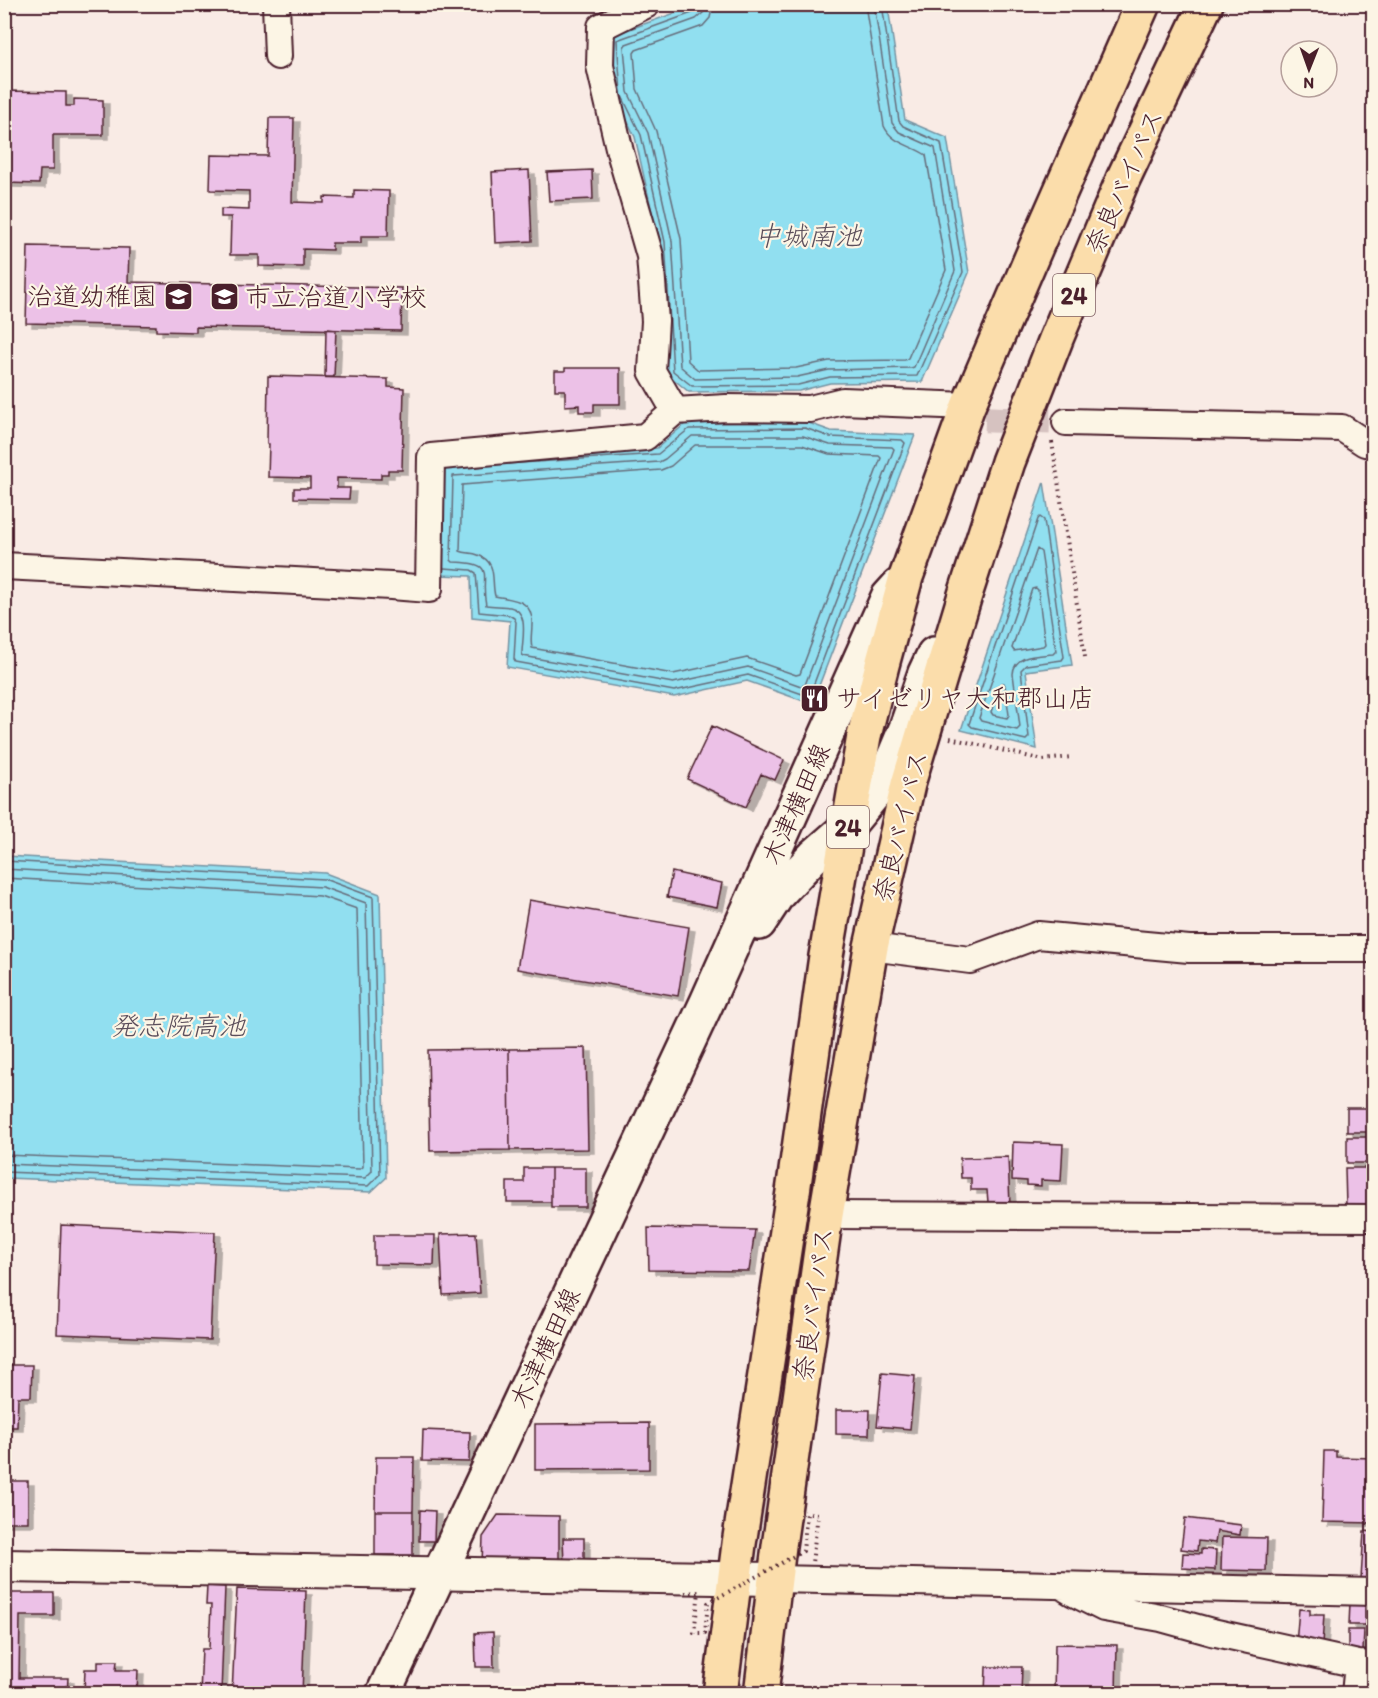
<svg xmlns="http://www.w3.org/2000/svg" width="1378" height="1698" viewBox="0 0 1378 1698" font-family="Itim,'Klee One',sans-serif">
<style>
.water{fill:#91dff0;stroke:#7592a1;stroke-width:1.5}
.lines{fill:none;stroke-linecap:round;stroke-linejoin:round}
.shore{stroke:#666c7a;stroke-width:1.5}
.building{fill:#ecc1e7;stroke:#4a1f2b;stroke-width:1.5;filter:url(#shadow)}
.minor-tunnel{stroke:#d6c2c0;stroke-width:26;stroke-dasharray:26 13;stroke-linecap:butt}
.minor-casing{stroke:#4a1f2b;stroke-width:30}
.tertiary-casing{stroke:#4a1f2b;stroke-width:36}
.secondary-casing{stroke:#4a1f2b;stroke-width:38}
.trunk-casing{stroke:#4a1f2b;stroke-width:38}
.path{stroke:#4a1f2b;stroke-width:4;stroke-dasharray:1.5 4.5;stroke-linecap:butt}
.minor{stroke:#fcf5e5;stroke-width:26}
.tertiary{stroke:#fcf5e5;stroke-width:32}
.secondary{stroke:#fcf5e5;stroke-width:33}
.trunk{stroke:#fbddab;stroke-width:33}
.path-bridge{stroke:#4a1f2b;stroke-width:4;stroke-dasharray:1.5 4.5;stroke-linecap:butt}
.labels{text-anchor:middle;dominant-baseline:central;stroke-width:4.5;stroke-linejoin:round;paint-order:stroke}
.shield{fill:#fcf5e5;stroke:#7f5f63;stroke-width:1.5}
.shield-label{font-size:24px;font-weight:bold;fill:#4a1f2b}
.street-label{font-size:26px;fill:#4a1f2b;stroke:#fcf5e5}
.poi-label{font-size:26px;fill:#4a1f2b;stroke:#fcf5e5;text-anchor:start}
.water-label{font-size:27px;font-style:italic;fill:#5c4f5c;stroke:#fcf5e5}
</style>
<defs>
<filter id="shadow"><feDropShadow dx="6" dy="4" stdDeviation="0" flood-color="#0004"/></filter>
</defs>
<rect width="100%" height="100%" fill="#f9ebe5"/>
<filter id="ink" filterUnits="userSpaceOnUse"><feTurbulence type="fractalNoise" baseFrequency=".0167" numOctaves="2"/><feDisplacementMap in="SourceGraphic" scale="12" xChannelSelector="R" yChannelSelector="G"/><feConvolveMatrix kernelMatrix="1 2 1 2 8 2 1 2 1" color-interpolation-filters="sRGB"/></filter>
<g filter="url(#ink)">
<path class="water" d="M692,7H888L905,120L947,138L969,273L922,382L830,383L799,391L689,392L666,373L659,243L635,137L615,95L610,36Z
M806,422L831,431L915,435L812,704L747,681L674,697L507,667L510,621L472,617L471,576L437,575L439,469L444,462L657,448L686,423Z
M1044,482L1072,665L1026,671L1037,749L961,730Z
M5,856L325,873L380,894L386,1178L371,1192L5,1178Z"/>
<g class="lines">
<path class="shore" d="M704,4L703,13L696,19L626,44L624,47L628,92L648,133L672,241L680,366L695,379L797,377L829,370L911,368L914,367L955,271L935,148L899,132L892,123L874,4
M713,4L710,18L703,26L636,50L634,53L637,89L656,131L681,239L688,361L698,370L796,368L829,361L905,360L908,358L946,270L926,155C912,145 892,144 884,126L865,4
M621,93L617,40L692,13L696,10L697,4
M621,94L641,135L665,242L673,371L692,386L798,385L830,377L917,376L963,272L941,143L903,126L899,121L882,4
M692,436H803L830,445L892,447L894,449L805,685L801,686L748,667L673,683L523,656L522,653C522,639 530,611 510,607C502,606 494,606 486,605C479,574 499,563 453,562L451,560L453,476L659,462L665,459Z
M695,445H802L829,454L879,456L881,458L800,674L796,675L747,658L673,674L532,648C530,641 532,632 532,624C533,599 513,600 495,596C491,581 498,562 478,555C472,552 466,554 460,551L462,485L661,470L671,466Z
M1040,517L1044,520L1064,657L1062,660L1026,665L1021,670L1029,737L1026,740L972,727L969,724L1038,519Z
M1037,549L1041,552L1056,651L1053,654C1038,656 1014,654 1013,674L1020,727L1017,730L981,721L979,718Z
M444,568L471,570L476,573L479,612L509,615L514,618L516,622L514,659L516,662L674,691L748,675L808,696L810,694L905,443L902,440L830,437L805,428L689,429L658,454L505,464
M1036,588L1038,590L1045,644L1043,646L1014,651L1012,648L1032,589Z
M1001,683H1004L1005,686L1009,715L1007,718L993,715L991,712Z
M4,861L324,879L373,897L380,1174L368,1186L4,1172
M4,869L322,887L366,903L372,1171L365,1178L4,1164
M4,878L320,896L357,909L363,1167L360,1169L4,1155"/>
</g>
<path class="building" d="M4,91L66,92V106H74V99L103,100V135H53V170H40L39,184L6,183V171H4Z
M269,118H294L292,202L324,203V197L354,198V190L389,191L388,236H361V243H332V250L303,249V267L259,266V255H230L231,217H221V209L249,210V191L210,190L211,155L268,156Z
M529,170L532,241L495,243L492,172Z
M592,170L593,199L549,201L547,172Z
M28,246L129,248L128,282L402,288L401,331L196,327V332L156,331V326L26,323Z
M326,329L336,330L334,377H325Z
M565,368H620V404H594V412H579V405L565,406V390H555V371H565Z
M268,376L388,379V387L404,388L402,470H388V474H381V479L337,478V488H350L349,499L294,498V488H310V478L268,477L269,444H267Z
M712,726L784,760L775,780L761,774L746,807L687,779Z
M672,872L722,883L717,907L667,897Z
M529,900L689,927L678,996L517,969Z
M586,1048L588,1149L510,1150L509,1049Z
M509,1049L510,1150L430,1151L428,1050Z
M1347,1108H1373L1372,1132H1347Z
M1347,1137H1374V1163H1347Z
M1013,1142L1063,1144L1061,1181L1041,1180V1186L1027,1185V1181L1012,1180Z
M1008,1157L1010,1205L996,1206L995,1202H988L987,1190H971V1178H961L960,1158Z
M524,1168H551V1202H507V1182H524Z
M551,1168H586V1207H551Z
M1345,1168H1374V1206H1346Z
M61,1225L215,1232L210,1340L57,1334Z
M648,1228L755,1230L749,1271L649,1270Z
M476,1233L480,1293L443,1295L440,1234Z
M374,1235H435L434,1265L374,1264Z
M4,1365H32L31,1397H18L17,1427H4Z
M882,1373L915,1376L910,1429L877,1426Z
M836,1410H870L869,1435L836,1434Z
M649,1423V1469L535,1470V1424Z
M423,1430L470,1432L469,1462L422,1461Z
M1324,1451H1336V1457L1374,1458V1523L1322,1522Z
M376,1457H414L413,1511H375Z
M4,1481H28V1522H4Z
M420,1510L435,1511L434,1541H419Z
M375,1511H413V1555H375Z
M498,1515L559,1516V1563L482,1564L483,1537Z
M1185,1518L1241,1525L1240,1535L1217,1531L1215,1543L1198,1541L1197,1551L1181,1549Z
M1364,1531L1374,1532V1580L1361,1579Z
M1222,1537L1267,1538L1266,1571L1221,1570Z
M563,1538H584V1564L564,1565Z
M1201,1549L1216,1550L1215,1570L1182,1568L1183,1553L1201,1554Z
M207,1586L225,1587L221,1694H200L202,1649H209L211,1605H206Z
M237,1589L306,1591L302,1694H232Z
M4,1593H54V1616H20L19,1678H68L67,1694H4Z
M1350,1603H1365V1625H1349Z
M1299,1609L1310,1610V1615H1324L1322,1645L1296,1644Z
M1348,1630H1364L1363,1651H1348Z
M493,1632L494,1667H476L475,1633Z
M1055,1644L1117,1645L1116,1694H1054Z
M98,1661H117L116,1670H138L137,1694H84L85,1669H98Z
M986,1667H1022L1021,1694H985Z"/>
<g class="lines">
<path class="minor-tunnel" d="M946,418L1066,422"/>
<defs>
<path id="minor" d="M276,4L278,56
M647,4L601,27L600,66L620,152L650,256L655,321L652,371L675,411
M1066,422L1342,428L1365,443L1374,444
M4,566L391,586L429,589L431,457L645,437L675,411L726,408L810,409L843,401L968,406
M871,947L970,960L1038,935L1189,949H1374
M826,1215L1374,1218
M776,1579L1374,1592
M1064,1587L1072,1592L1104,1608L1161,1618L1212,1632L1358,1664L1374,1665
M1355,1694L1358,1664"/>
<path id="tertiary" d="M4,1566L776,1579"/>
<path id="secondary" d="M759,923L778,894L814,856L847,827L883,783L906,728L925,673L934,654
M383,1694L707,1002L888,597L898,586"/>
<path id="trunk" d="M720,1694L739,1544L793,1192L826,956L864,736L882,665L906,577L968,406L1036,247L1143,4
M761,1694L779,1546L826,1215L871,947L908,784L965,595L1008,462L1056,339L1123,179L1206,4"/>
</defs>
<use href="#minor" class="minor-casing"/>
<use href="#tertiary" class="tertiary-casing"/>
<use href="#secondary" class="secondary-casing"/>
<use href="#trunk" class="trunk-casing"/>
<path class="path" d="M1052,442L1085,657
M950,738L1043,760L1071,757"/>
<use href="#minor" class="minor"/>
<use href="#tertiary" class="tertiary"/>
<use href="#secondary" class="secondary"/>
<use href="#trunk" class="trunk"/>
<path class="path-bridge" d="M685,1593L699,1592L694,1633H705L708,1603L803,1551L807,1513L818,1514L812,1563"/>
</g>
</g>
<defs>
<symbol id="school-square" viewBox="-11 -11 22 22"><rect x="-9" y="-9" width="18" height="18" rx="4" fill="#4a1f2b" stroke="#fcf5e5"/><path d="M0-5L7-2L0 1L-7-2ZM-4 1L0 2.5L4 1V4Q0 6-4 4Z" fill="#fff"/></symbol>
<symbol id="restaurant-square" viewBox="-11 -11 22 22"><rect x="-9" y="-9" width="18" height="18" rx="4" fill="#4a1f2b" stroke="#fcf5e5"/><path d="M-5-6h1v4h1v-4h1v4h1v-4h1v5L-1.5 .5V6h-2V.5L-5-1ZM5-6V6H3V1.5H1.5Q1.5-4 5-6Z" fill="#fff"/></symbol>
</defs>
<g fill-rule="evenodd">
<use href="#school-square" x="162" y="280" width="33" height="33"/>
<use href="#school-square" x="208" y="280" width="33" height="33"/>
<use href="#restaurant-square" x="798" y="682" width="33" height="33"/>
</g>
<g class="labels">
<g class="shield">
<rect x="1053" y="274" width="42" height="42" rx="4.5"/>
<rect x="827" y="806" width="42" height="42" rx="4.5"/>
</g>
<g class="shield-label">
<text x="1074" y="295">24</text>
<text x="848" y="827">24</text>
</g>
<g class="street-label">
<text transform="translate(1124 181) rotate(-66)">奈良バイパス</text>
<text transform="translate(796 804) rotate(-66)">木津横田線</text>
<text transform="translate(900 826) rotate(-76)">奈良バイパス</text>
<text transform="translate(813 1304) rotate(-82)">奈良バイパス</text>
<text transform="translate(545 1348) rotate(-65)">木津横田線</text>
</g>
<g class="poi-label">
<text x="157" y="296" text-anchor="end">治道幼稚園</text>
<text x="245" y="297">市立治道小学校</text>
<text x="836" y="698">サイゼリヤ大和郡山店</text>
</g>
<g class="water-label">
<text x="808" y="235">中城南池</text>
<text x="178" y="1025">発志院高池</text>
</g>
</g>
<rect width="1378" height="1698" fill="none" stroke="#fcf5e5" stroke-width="24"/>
<rect x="12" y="12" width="1354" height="1674" fill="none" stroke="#4a1f2b" stroke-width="2" filter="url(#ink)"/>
<g transform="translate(1309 69) rotate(181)"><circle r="28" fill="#fcf5e5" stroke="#b59f9b" stroke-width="1.5"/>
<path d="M0-4.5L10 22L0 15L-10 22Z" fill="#4a1f2b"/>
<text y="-9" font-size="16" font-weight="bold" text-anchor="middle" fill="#4a1f2b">N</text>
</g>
</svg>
